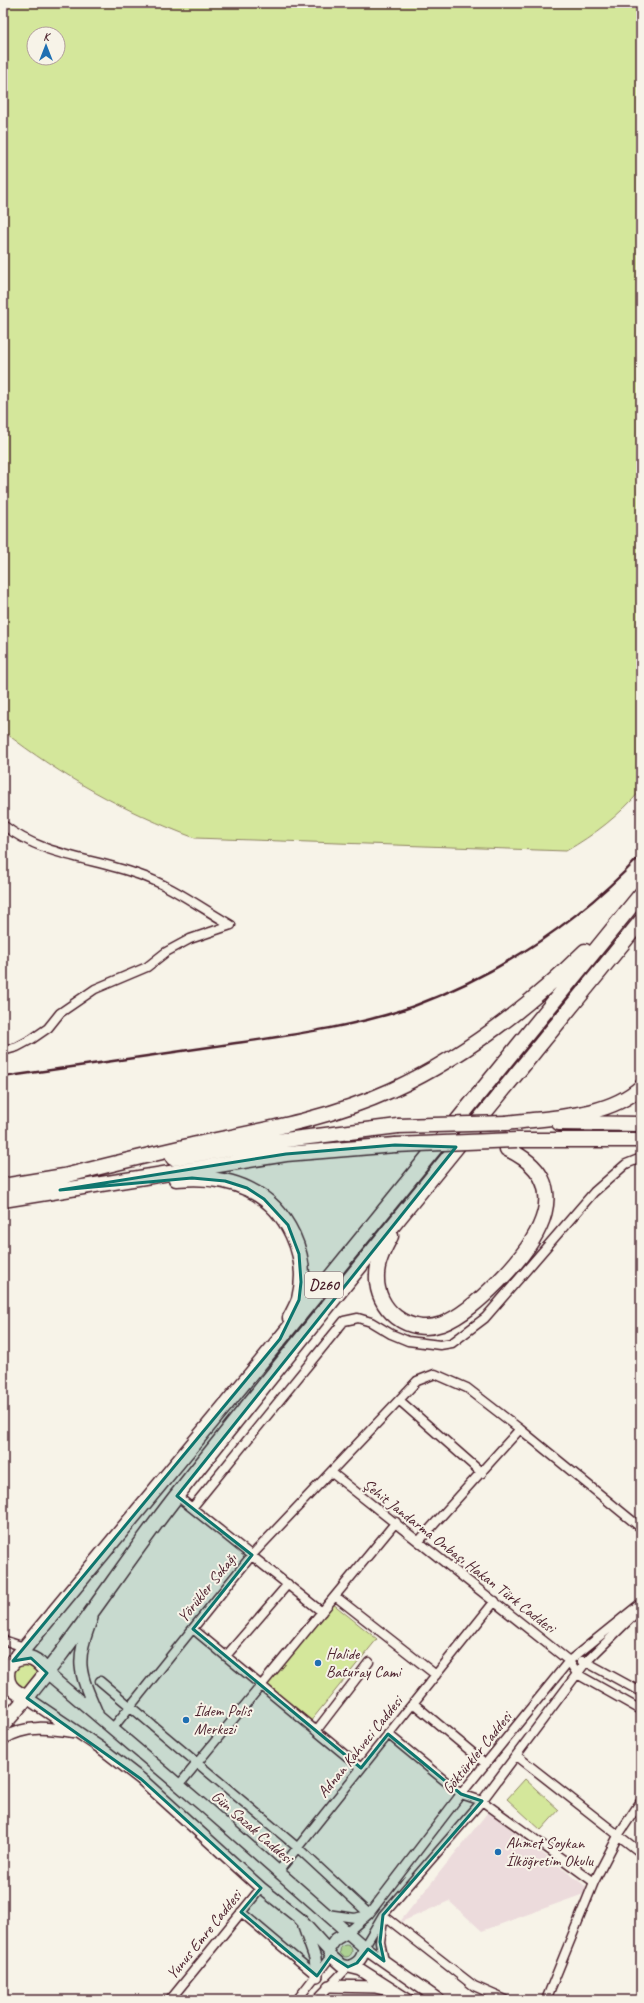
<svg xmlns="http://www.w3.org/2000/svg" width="644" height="2003" viewBox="0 0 644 2003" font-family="Caveat,sans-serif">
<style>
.built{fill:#ecdbdc}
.green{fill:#d4e79b;stroke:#8f8363;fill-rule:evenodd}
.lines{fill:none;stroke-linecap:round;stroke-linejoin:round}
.street-casing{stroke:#4a1f2b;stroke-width:11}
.secondary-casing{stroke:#4a1f2b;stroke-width:14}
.highway-casing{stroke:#4a1f2b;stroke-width:17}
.street{stroke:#f7f3e8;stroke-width:8}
.secondary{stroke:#f7f3e8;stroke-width:11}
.highway{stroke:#f7f3e8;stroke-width:14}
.rail{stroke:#4a1f2b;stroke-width:2.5}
.highway-bridge-casing{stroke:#4a1f2b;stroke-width:17;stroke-linecap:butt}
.highway-bridge{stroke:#f7f3e8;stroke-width:14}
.marked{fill:#0f766e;fill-opacity:0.2;stroke:#0f766e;stroke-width:3;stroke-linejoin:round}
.poi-dot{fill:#1f6fb2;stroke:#f7f3e8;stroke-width:1.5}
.labels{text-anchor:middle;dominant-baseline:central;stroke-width:4;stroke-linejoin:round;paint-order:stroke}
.shield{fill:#f7f3e8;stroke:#7e5f64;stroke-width:1}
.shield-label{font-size:15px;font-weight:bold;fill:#4a1f2b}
.street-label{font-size:16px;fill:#4a1f2b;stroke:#f7f3e8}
.poi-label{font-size:16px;fill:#4a1f2b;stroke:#f7f3e8;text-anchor:start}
</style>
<rect width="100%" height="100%" fill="#f7f3e8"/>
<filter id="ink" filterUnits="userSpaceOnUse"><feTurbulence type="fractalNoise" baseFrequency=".025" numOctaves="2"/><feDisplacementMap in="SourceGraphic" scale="8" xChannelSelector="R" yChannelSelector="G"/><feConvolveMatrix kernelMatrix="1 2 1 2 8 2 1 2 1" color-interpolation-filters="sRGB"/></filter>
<g filter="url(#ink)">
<path class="built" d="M488,1812L592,1891L482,1931L449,1901L399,1923Z"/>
<path class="green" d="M3,3H641V790C620,815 594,835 566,851L195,838C125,812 62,777 3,731ZM34,34H58V58H34Z
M332,1603L377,1639L310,1722L266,1686Z
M13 1676a12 12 0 1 1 24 0a12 12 0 1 1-24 0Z
M525,1779L559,1810L541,1830L507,1799Z
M340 1951a6 6 0 1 1 12 0a6 6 0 1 1-12 0Z"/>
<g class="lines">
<defs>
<path id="street" d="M3,825C43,856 92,858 137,874C171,885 201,908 231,925
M3,1051L17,1047L32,1039L48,1028L60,1013L95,989L147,967L166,952L190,939L231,925
M399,1400L482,1473
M332,1473L569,1661L577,1674L641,1710
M177,1496L322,1612
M192,1508L344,1321L358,1318L371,1322L391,1334L408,1341L440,1345L452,1343L485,1318L594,1192L626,1164L641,1158
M419,1541L520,1429
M335,1596L436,1675
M193,1629L361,1768
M3,1640L24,1647
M226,1656L288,1584
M582,1661L586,1662L641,1692
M100,1681L298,1848L369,1914
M413,1703L486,1764
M112,1729L252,1555L417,1381L435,1374L467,1388L520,1429L641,1528
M316,1731L369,1662
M388,1734L461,1794L482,1801L594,1882
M517,1756L641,1853
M179,1785L396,1522
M278,1872L495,1601
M241,1912L317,1976
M327,1914L355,1918L367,1915
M383,1915L474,1986L506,2000
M383,1920L380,1942L384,1961
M348,1932L369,1914L461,1794L569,1661L641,1603
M364,1947L383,1915L482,1801L586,1662L633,1616
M170,2000L261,1888
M297,2000L331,1956
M316,2000L348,1967
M546,2000L594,1882L619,1834L641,1801"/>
<path id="secondary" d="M92,1618C75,1662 78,1670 97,1713
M47,1673L207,1809L364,1947L439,2000
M27,1698L101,1748L141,1779L261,1888L299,1918L328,1950L331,1956L341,1965L361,1970L408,2000
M3,1739C25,1724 51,1728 76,1732
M304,1927L315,1958L317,1976
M328,1950L336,1939L348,1932
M348,1967C359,1963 363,1958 364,1947
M329,1986L375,1987L388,1990"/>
<path id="highway" d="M506,1123C550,1117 607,1118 641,1087
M559,1123L641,1124
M517,1140H641
M173,1158L285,1140L398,1126
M56,1178C100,1167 144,1156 188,1146C258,1131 326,1120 392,1090C464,1057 528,1007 585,951
M176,1179C199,1177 226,1178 248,1189C288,1208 310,1256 299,1299C297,1305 293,1312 290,1318
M3,1186L64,1176
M3,1200L286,1154L395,1145
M391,1236C385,1248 377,1261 377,1275C375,1310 409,1336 442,1324C463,1316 483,1297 498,1282C538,1242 579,1182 507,1149
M13,1661C29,1653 38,1660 47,1673
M8,1668C4,1685 13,1691 27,1698
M3,1674L280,1339L641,894
M3,1725C66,1655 116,1574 174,1499C327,1304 485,1113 641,921"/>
</defs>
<use href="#street" class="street-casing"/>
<use href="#secondary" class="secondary-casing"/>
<use href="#highway" class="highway-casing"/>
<use href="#street" class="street"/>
<use href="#secondary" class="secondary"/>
<use href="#highway" class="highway"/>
<path class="rail" d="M3,1077C76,1066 150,1056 223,1045C284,1036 356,1027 414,1006C501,973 577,923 641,855"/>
<defs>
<path id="highway-bridge" d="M398,1126L506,1123
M395,1145L517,1140"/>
</defs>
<use href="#highway-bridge" class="highway-bridge-casing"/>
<use href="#highway-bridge" class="highway-bridge"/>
</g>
</g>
<path class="marked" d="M395,1145L456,1147L177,1496L252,1555L193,1629L361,1768L388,1734L461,1794L482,1801L383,1915L380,1942L384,1961L368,1949L357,1963L348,1967L331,1956L317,1976L241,1912L261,1888L141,1779L27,1698L47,1673L31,1658L13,1661L280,1339L299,1300L301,1282L299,1254L288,1225L264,1199L247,1188L225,1181L192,1178L60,1190L286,1154Z"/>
<g class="poi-dot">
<circle cx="318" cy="1663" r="4"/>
<circle cx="186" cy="1720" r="4"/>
<circle cx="498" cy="1852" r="4"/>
</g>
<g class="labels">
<rect class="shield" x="305" y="1272" width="38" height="26" rx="3"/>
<g class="shield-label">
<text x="324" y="1285">D260</text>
</g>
<g class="street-label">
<text transform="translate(459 1556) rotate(38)">Şehit Jandarma Onbaşı Hakan Türk Caddesi</text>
<text transform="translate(207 1588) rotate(-51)">Yörükler Sokağı</text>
<text transform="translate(360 1747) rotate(-51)">Adnan Kahveci Caddesi</text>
<text transform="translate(477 1753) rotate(-51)">Göktürkler Caddesi</text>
<text transform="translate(252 1827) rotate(41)">Gün Sazak Caddesi</text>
<text transform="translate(204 1935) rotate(-51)">Yunus Emre Caddesi</text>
</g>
<g class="poi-label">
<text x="326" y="1654">Halide<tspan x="326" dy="18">Baturay Cami</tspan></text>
<text x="194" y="1711">İldem Polis<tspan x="194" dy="18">Merkezi</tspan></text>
<text x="506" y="1843">Ahmet Soykan<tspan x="506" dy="18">İlköğretim Okulu</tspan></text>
</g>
</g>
<rect width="644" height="2003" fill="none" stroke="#f7f3e8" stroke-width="16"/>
<rect x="8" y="8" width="628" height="1987" fill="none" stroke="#4a1f2b" stroke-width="1.5" filter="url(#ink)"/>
<g transform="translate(46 46)"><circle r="19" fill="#f7f3e8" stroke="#b29e9c"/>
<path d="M0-3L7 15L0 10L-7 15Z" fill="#1f6fb2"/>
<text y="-6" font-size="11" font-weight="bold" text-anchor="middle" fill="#4a1f2b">K</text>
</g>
</svg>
